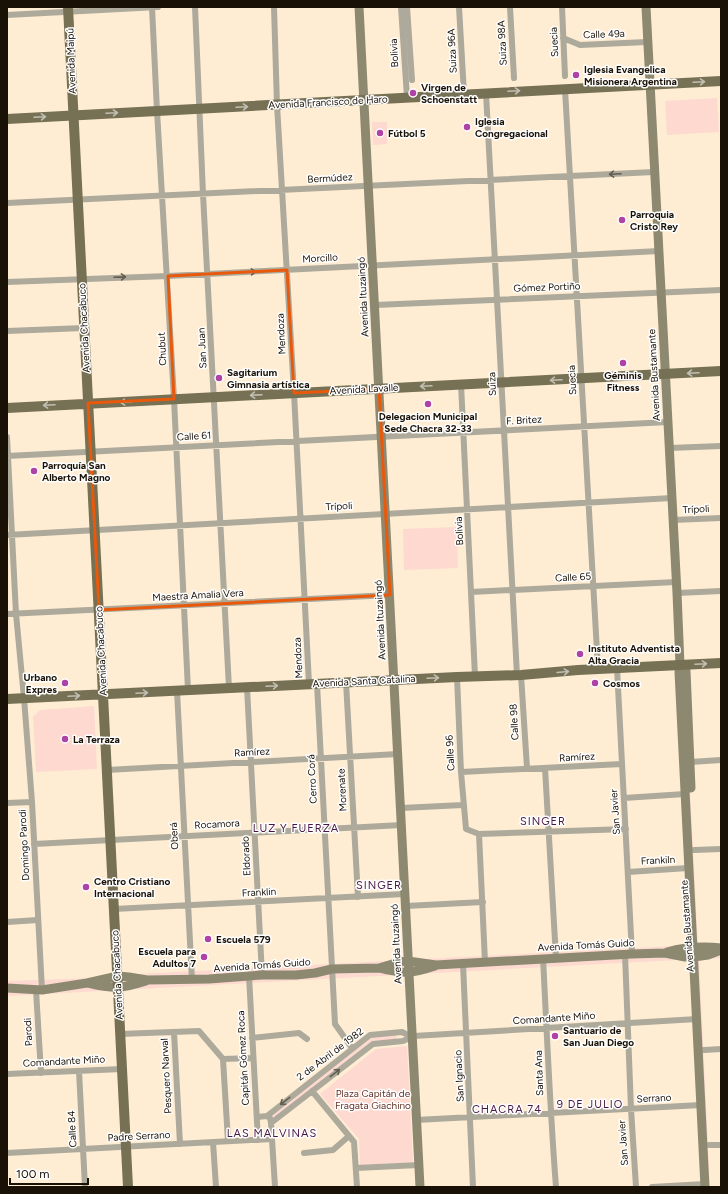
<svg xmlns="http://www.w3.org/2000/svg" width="728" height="1194" viewBox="0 0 728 1194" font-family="Figtree,sans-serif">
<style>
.green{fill:#fdd9d0}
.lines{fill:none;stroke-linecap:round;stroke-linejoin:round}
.minor{stroke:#adaa9b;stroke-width:6}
.secondary{stroke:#8d8971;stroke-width:9}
.primary{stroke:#767054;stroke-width:10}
.oneway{stroke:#c1bfb2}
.oneway2{stroke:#635e50}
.marked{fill:none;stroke:#e8590c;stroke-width:3;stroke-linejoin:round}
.poi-dot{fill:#ac43a5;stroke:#fff;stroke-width:1.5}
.labels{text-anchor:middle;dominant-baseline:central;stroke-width:3;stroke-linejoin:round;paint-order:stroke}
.street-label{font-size:10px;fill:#191106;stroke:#fff}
.poi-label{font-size:10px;font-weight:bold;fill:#191106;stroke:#fff;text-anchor:start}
.park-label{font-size:10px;fill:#633226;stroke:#fff}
.neighbourhood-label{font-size:11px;letter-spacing:1px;fill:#481645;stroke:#fff}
</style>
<rect width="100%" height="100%" fill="#ffedd3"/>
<path class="green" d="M717,98L719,132L667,135L665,101Z
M372,122H387V144L373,145Z
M457,527L458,568L404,570L403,529Z
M684,675L698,944L721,943V958L699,959L710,1187H707L696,959L7,996V981L95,978L118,975L695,945Z
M94,706L97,769L36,772L33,717L40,710Z
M396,1034L397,1039L372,1042L274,1118L270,1115L370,1037Z
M407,1046L413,1162L360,1165L359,1139L320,1094L376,1049Z"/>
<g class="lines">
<path class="minor" d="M152,7L157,111L174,399L188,690
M195,7L203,194L229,688
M274,7L277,105L294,393L309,684
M401,7L407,97
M407,7L412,80
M459,7L464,94
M510,7L514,78
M562,7L565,76
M7,15L158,7
M563,38L580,45L647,42
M565,89L598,669
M486,93L517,675
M7,203L654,172
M7,282L168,276L659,251
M375,305L721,290
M7,331L84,328
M461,384L475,676
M7,437L16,614L24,698L32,802L42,990
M669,448L721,446
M7,456L668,422
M673,520L721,518
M7,535L672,498
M471,592L676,582
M677,593L721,591
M7,614L390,595
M617,668L632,954
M521,675L527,768
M457,677L461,772L466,829L479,834L626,829
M346,682L358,897
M317,684L335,1024L352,1048
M247,687L262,975
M177,691L192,980
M690,762L721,760
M545,768L556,958
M107,770L398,754
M461,772L622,764
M624,798L685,794
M7,803L32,802
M401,808L463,805
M479,834L485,962
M34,844L402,825
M694,850L721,849
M628,872L688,868
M406,906L483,902
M114,909L405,894
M7,922L38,920
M625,954L631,1109L636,1187
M543,958C547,1035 550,1111 556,1187
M463,964L473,1187
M249,976L258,1140
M36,990L41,1073
M174,1032L180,1144
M120,1034L199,1031L223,1059L253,1058
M252,1038L299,1033L307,1039
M704,1050L721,1049
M223,1059L228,1141
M79,1071L85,1187
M7,1074L122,1069
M312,1091L354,1142L357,1187
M267,1116L370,1035L402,1032L412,1037
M257,1117L267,1116L270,1118L271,1123L275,1187
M416,1120L701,1105
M271,1123L373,1044L403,1041L414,1036L697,1019
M213,1142L216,1187
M709,1145H721
M7,1153L272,1139
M304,1153L333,1150L349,1136
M356,1168L419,1165
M652,1187L705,1184"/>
<path class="secondary" d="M359,7L420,1187
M646,7L677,593L680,665L679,672L705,1187
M680,665L686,671L691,788
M667,952C685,947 702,946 721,948
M379,968C403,974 411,974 435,966
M88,983C113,989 121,989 146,981
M7,988L42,990L87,983L118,976L129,977L147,980L209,979L262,975H296L315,973L332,969L379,968L399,962L408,961L436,965L632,954L665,953L685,957H694L708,955L721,950"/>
<path class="primary" d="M68,7L128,1187
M7,119L721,81
M7,408L721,371
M7,699L457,677L521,675L578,670L721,663"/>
</g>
<defs><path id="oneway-shaft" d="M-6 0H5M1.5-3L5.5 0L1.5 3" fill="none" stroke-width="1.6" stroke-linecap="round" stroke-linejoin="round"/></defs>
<g class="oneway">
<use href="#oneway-shaft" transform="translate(699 82) rotate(-3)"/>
<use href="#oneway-shaft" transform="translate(514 91) rotate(-3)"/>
<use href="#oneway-shaft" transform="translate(242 107) rotate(-3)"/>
<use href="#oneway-shaft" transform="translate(112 113) rotate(-3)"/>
<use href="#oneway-shaft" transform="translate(40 117) rotate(-3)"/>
<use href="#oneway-shaft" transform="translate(693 373) rotate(177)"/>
<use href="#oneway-shaft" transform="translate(556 380) rotate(177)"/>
<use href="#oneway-shaft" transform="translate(426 386) rotate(177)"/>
<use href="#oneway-shaft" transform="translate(256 395) rotate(177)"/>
<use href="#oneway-shaft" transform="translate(126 402) rotate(177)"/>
<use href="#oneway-shaft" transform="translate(49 405) rotate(177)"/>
<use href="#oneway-shaft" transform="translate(701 664) rotate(-3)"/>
<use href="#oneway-shaft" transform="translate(563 672) rotate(-5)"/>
<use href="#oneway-shaft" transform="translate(433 678) rotate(-3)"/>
<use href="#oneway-shaft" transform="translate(272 686) rotate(-3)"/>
<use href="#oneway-shaft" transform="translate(142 693) rotate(-3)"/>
<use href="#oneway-shaft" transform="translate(74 696) rotate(-3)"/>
</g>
<g class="oneway2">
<use href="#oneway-shaft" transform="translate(615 174) rotate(177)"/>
<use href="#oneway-shaft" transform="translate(250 272) rotate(-3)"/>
<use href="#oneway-shaft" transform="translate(120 277) rotate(-2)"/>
<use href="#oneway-shaft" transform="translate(335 1073) rotate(-38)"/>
<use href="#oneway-shaft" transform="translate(285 1101) rotate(142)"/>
</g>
<path class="marked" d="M287,270L294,393L379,389L390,595L99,610L88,403L174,399L168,276Z"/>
<g class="poi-dot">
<circle cx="576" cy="75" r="4"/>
<circle cx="413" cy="93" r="4"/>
<circle cx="467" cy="127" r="4"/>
<circle cx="380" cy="133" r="4"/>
<circle cx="622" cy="220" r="4"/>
<circle cx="623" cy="363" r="4"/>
<circle cx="219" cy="378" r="4"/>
<circle cx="428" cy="404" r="4"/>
<circle cx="34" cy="471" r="4"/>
<circle cx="580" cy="654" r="4"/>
<circle cx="65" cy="683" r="4"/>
<circle cx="595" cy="683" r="4"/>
<circle cx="65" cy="739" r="4"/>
<circle cx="86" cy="887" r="4"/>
<circle cx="208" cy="939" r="4"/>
<circle cx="204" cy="957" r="4"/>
<circle cx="555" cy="1036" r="4"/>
</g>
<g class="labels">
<g class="street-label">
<text transform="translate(604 34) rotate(-2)">Calle 49a</text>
<text transform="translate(554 42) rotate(-93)">Suecia</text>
<text transform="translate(502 43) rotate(-93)">Suiza 98A</text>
<text transform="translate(452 51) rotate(-93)">Suiza 96A</text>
<text transform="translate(394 53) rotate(-93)">Bolivia</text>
<text transform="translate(71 61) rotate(-92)">Avenida Maipú</text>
<text transform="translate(328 102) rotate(-3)">Avenida Francisco de Haro</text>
<text transform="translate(330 178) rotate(-3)">Bermúdez</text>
<text transform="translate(320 258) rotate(-3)">Morcillo</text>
<text transform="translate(547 287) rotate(-2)">Gómez Portiño</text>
<text transform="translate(363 297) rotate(-93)">Avenida Ituzaingó</text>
<text transform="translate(84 328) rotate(-93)">Avenida Chacabuco</text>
<text transform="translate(281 334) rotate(-93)">Mendoza</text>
<text transform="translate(202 348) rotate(-93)">San Juan</text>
<text transform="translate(162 349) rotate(-93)">Chubut</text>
<text transform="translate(654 375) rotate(-93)">Avenida Bustamante</text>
<text transform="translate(572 380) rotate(-93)">Suecia</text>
<text transform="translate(492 384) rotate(-93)">Suiza</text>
<text transform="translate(364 389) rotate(-3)">Avenida Lavalle</text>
<text transform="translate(524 420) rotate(-3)">F. Britez</text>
<text transform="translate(194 436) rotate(-3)">Calle 61</text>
<text transform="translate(339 506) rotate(-3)">Trípoli</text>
<text transform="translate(696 509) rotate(-3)">Trípoli</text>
<text transform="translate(459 531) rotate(-93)">Bolivia</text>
<text transform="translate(573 577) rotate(-3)">Calle 65</text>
<text transform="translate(198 595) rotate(-3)">Maestra Amalia Vera</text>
<text transform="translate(380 620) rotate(-93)">Avenida Ituzaingó</text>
<text transform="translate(101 651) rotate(-93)">Avenida Chacabuco</text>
<text transform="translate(298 658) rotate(-93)">Mendoza</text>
<text transform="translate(364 681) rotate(-3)">Avenida Santa Catalina</text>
<text transform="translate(514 722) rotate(-93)">Calle 98</text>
<text transform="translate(252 752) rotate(-3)">Ramírez</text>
<text transform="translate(450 753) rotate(-93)">Calle 96</text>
<text transform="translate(577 757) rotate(-3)">Ramírez</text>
<text transform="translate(312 779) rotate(-93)">Cerro Corá</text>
<text transform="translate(342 790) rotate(-93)">Morenate</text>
<text transform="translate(615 812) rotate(-94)">San Javier</text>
<text transform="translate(217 824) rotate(-3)">Rocamora</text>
<text transform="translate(174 836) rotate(-93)">Oberá</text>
<text transform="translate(24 845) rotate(-93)">Domingo Parodi</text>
<text transform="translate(246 856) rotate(-93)">Eldorado</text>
<text transform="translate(658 860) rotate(-3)">Frankiln</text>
<text transform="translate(259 892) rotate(-3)">Franklin</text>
<text transform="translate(687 926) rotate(-94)">Avenida Bustamante</text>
<text transform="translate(396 944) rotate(-93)">Avenida Ituzaingó</text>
<text transform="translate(586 945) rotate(-3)">Avenida Tomás Guido</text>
<text transform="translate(262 965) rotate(-4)">Avenida Tomás Guido</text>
<text transform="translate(117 975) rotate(-93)">Avenida Chacabuco</text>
<text transform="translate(554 1018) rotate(-4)">Comandante Miño</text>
<text transform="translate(28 1032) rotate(-93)">Parodi</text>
<text transform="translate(330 1054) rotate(-37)">2 de Abril de 1982</text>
<text transform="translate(243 1058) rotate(-93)">Capitán Gómez Roca</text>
<text transform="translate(64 1061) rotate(-3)">Comandante Miño</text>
<text transform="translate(539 1073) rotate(-92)">Santa Ana</text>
<text transform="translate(166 1076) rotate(-93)">Pesquero Narwal</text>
<text transform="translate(459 1076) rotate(-93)">San Ignacio</text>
<text transform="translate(654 1098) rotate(-3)">Serrano</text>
<text transform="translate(72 1129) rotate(-93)">Calle 84</text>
<text transform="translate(139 1136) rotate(-3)">Padre Serrano</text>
<text transform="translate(623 1143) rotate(-94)">San Javier</text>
</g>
<g class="poi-label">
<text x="584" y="69">Iglesia Evangelica<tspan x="584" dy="12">Misionera Argentina</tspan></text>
<text x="421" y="87">Virgen de<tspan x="421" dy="12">Schoenstatt</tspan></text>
<text x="475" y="121">Iglesia<tspan x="475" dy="12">Congregacional</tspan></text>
<text x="388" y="133">Fútbol 5</text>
<text x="630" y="214">Parroquia<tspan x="630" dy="12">Cristo Rey</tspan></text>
<text x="227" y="372">Sagitarium<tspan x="227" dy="12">Gimnasia artística</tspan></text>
<text x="623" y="375" text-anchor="middle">Géminis<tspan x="623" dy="12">Fitness</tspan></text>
<text x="428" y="416" text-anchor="middle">Delegacion Municipal<tspan x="428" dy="12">Sede Chacra 32-33</tspan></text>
<text x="42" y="465">Parroquía San<tspan x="42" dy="12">Alberto Magno</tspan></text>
<text x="588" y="648">Instituto Adventista<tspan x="588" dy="12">Alta Gracia</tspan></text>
<text x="57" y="677" text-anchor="end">Urbano<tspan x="57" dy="12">Expres</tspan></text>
<text x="603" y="683">Cosmos</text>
<text x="73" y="739">La Terraza</text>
<text x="94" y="881">Centro Cristiano<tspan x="94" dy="12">Internacional</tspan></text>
<text x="216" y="939">Escuela 579</text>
<text x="196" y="951" text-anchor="end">Escuela para<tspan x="196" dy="12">Adultos 7</tspan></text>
<text x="563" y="1030">Santuario de<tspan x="563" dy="12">San Juan Diego</tspan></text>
</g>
<g class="park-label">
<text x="373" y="1093">Plaza Capitán de<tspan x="373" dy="12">Fragata Giachino</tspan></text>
</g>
<g class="neighbourhood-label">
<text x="543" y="821">SINGER</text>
<text x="296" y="828">LUZ Y FUERZA</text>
<text x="379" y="885">SINGER</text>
<text x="590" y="1104">9 DE JULIO</text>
<text x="507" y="1109">CHACRA 74</text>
<text x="272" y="1133">LAS MALVINAS</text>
</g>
</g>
<rect width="728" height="1194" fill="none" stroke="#191106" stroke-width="16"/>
<path d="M10 1178v6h78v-6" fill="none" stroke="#191106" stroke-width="2"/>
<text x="16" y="1178" font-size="12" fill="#191106" stroke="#ffffff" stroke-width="3" paint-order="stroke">100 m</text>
</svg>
